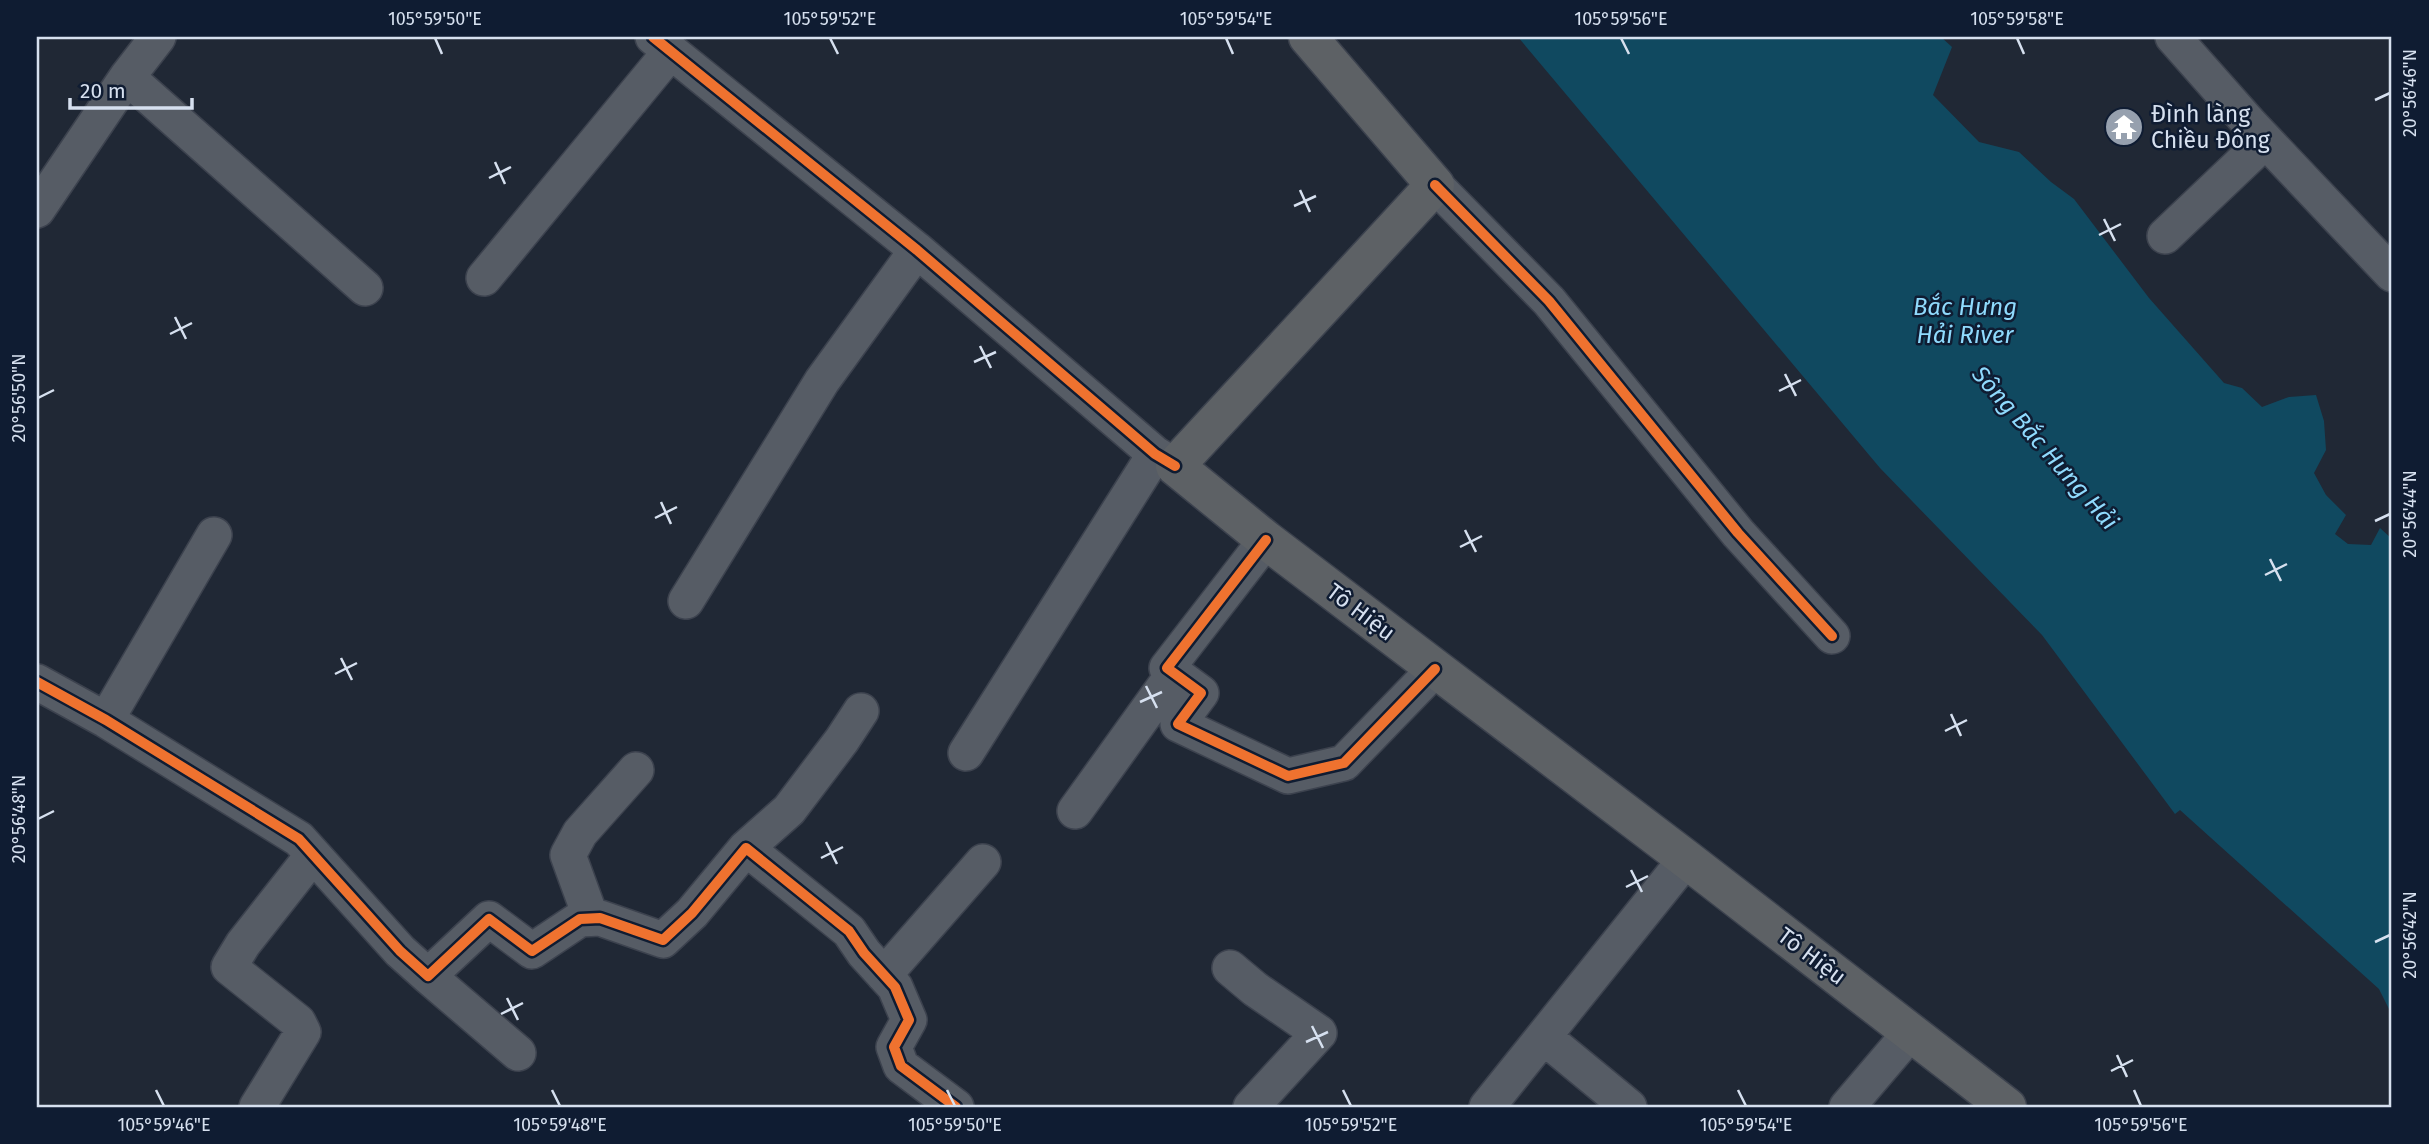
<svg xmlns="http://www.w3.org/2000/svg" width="2429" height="1144" viewBox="0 0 2429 1144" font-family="'Fira Sans',sans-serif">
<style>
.water{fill:#104960}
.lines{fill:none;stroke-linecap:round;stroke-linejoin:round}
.street-casing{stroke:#3c424e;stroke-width:38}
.secondary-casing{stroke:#3c424e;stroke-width:41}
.street{stroke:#565c65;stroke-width:35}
.secondary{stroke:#5d6165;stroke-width:38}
.cycleway-casing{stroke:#0f1c32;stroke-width:15}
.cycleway{stroke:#ef722f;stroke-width:10}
.ticks{fill:none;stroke:#d6e0ef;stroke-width:2.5}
.labels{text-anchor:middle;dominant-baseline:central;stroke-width:5;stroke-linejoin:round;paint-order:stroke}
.poi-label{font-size:23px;fill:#d6e0ef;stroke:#0f1c32;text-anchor:start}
.street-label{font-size:23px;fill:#d6e0ef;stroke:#0f1c32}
.water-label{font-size:24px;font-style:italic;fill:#8fdafd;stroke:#0f1c32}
.neatline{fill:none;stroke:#d6e0ef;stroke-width:2.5}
.ticks-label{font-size:18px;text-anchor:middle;fill:#d6e0ef}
</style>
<rect width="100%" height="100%" fill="#202835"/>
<path class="water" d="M1518,37H1941L1952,47L1933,95L1979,142L2019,152L2051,182L2074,199L2149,298L2224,383L2242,388L2262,407L2289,397L2316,395L2324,421L2326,450L2314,473L2326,495L2346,515L2335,534L2348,544L2371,545L2380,528L2392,539V1015L2379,989L2180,810L2175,814L2042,635L1880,468Z"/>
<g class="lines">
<defs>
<path id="street" d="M653,37L917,250L1155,454L1175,466
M2173,37L2250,124L2392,274
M127,77L365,288
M1435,185L1549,301L1738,533L1832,636
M37,210L127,77L158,37
M2165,236L2265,141
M484,278L671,51
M1266,540L1167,668L1201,693L1178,724L1288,776L1344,763L1435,669
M686,601L822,381L917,250
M37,682L106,720L299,839L400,951L428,976L489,919L532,951L580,919L600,918L663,940L692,913L746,848L849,931L864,953L895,987L909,1020L894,1047L901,1066L956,1107
M106,720L214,535
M966,753L1155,454
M1075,811L1175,672
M746,848L789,810L842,740L861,711
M591,918L568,855L580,833L636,770
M1230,968L1255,989L1319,1033L1251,1107
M884,975L983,862
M428,976L518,1053
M1544,1037L1629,1107
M257,1107L303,1032L298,1022L229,967L243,944L313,855
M1487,1107L1686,859
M1847,1107L1911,1032"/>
<path id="secondary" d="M1308,37L1435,185L1175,466L1266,540L1686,859L2007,1107"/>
</defs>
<use href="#street" class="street-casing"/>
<use href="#secondary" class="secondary-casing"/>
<use href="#street" class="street"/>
<use href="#secondary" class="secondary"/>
<defs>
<path id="cycleway" d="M653,37L917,250L1155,454L1175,466
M1435,185L1549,301L1738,533L1832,636
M1266,540L1167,668L1201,693L1178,724L1288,776L1344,763L1435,669
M37,682L106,720L299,839L400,951L428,976L489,919L532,951L580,919L600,918L663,940L692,913L746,848L849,931L864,953L895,987L909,1020L894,1047L901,1066L956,1107"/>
</defs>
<use href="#cycleway" class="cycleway-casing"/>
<use href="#cycleway" class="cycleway"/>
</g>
<path class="ticks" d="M435,38L442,54M830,38L838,54M1226,38L1233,54M1621,38L1629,54M2017,38L2024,54M2375,100L2390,93M495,162L505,184M489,178L511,167M1300,190L1310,212M1294,206L1316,196M2104,219L2115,241M2099,235L2121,224M175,317L186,339M170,334L192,323M980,346L991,368M974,362L996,352M1785,374L1796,396M1779,391L1801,380M38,398L54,390M661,502L671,524M655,518L677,507M2375,521L2390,514M1465,530L1476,552M1460,547L1482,536M2270,559L2281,581M2265,575L2287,564M341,658L352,680M335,674L357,663M1146,686L1157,708M1140,702L1162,692M1951,714L1961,736M1945,731L1967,720M38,819L54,811M826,842L837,864M821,858L843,847M1631,870L1642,892M1626,887L1648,876M2375,942L2390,935M507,998L518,1020M501,1014L523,1003M1312,1026L1323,1048M1306,1042L1328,1032M2117,1055L2127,1077M2111,1071L2133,1060M156,1090L164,1106M552,1090L560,1106M947,1090L955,1106M1343,1090L1351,1106M1738,1090L1746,1106M2134,1090L2141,1106"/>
<defs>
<symbol id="temple-disc" viewBox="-11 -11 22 22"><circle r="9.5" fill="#96a0ae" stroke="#0f1c32"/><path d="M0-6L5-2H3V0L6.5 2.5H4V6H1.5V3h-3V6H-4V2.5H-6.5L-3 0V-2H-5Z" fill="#fff"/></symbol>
</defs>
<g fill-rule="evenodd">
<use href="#temple-disc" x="2102" y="105" width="44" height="44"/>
</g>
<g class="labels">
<g class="poi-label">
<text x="2151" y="114">Đình làng<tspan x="2151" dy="26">Chiều Đông</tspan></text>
</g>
<g class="street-label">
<text transform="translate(1361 612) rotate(37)">Tô Hiệu</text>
<text transform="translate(1812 956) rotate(37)">Tô Hiệu</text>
</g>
<g class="water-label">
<text x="1965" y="307">Bắc Hưng<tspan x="1965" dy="28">Hải River</tspan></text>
<text transform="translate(2045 448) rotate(49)">Sông Bắc Hưng Hải</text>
</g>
</g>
<rect width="2429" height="1144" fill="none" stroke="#0f1c32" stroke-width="77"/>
<path d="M70 98v10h122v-10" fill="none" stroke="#d6e0ef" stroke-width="3.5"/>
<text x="80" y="98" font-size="21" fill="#d6e0ef" stroke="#0f1c32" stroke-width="5" paint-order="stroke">20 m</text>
<rect x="38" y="38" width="2352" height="1068" class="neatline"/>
<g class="ticks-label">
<text x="435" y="25">105°59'50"E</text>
<text x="830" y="25">105°59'52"E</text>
<text x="1226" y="25">105°59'54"E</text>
<text x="1621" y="25">105°59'56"E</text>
<text x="2017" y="25">105°59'58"E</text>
<text transform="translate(2410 93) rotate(-90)" y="6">20°56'46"N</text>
<text transform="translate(19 398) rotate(-90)" y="6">20°56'50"N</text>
<text transform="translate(2410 514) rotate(-90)" y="6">20°56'44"N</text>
<text transform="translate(19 819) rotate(-90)" y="6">20°56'48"N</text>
<text transform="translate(2410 935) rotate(-90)" y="6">20°56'42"N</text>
<text x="164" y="1131">105°59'46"E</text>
<text x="560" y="1131">105°59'48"E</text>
<text x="955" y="1131">105°59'50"E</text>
<text x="1351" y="1131">105°59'52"E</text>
<text x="1746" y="1131">105°59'54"E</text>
<text x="2141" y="1131">105°59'56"E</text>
</g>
</svg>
